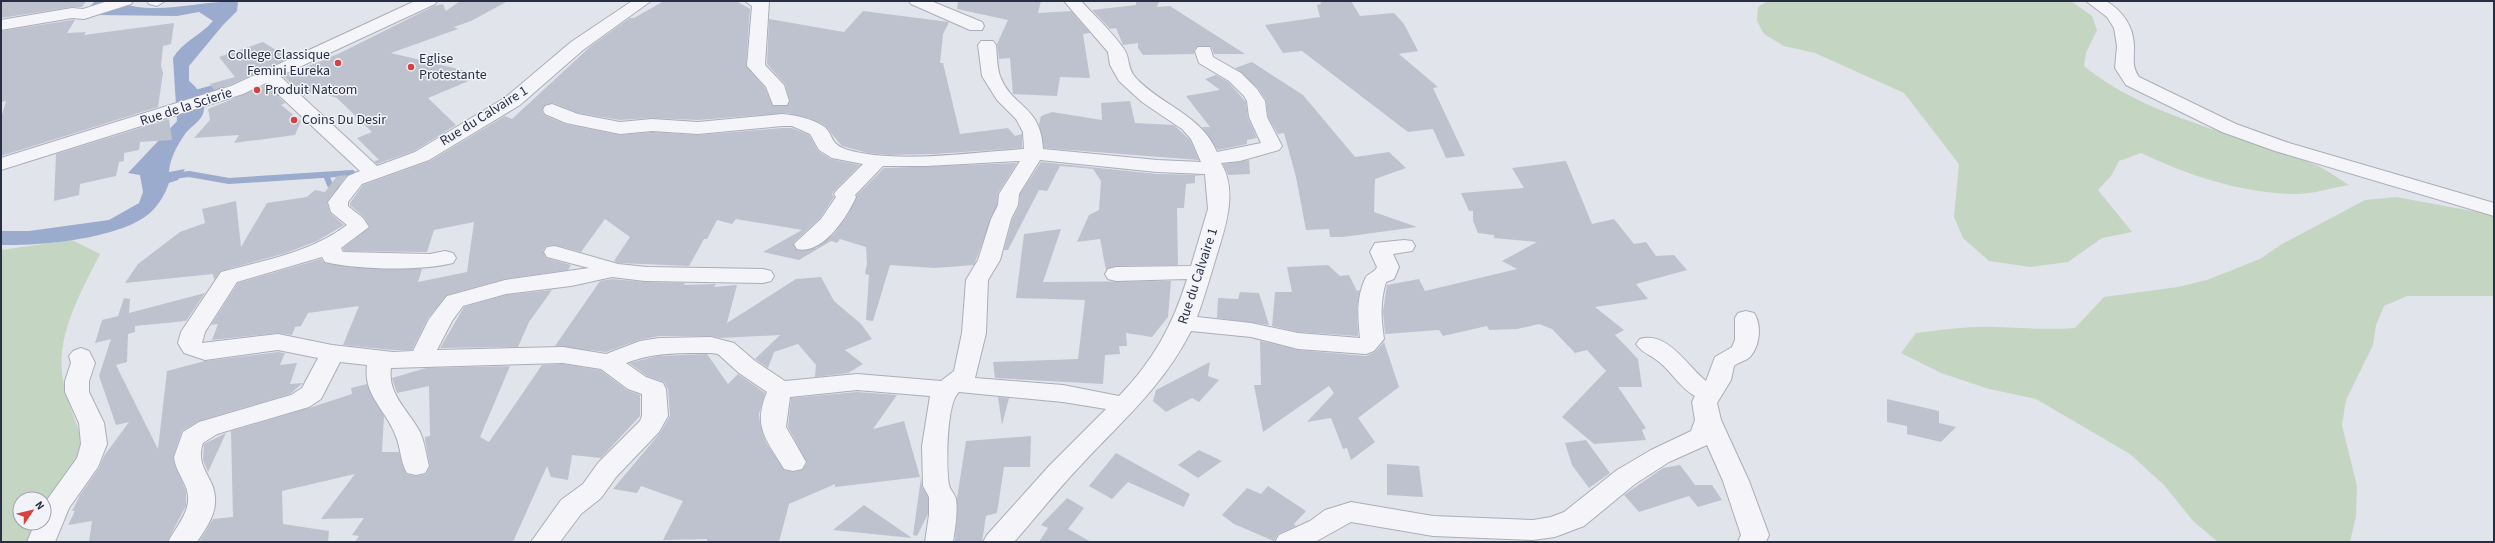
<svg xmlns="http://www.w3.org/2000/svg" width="2495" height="543" viewBox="0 0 2495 543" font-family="'Source Sans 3',sans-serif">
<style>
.green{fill:#c4d5c2}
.water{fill:#9babcd}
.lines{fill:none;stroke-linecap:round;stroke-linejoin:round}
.stream{stroke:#9babcd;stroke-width:6}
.building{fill:#bec2ce}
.minor-casing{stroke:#aaadb9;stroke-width:2}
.minor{fill:#f5f5f9;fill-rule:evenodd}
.poi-dot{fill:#d74140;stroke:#f1f3f8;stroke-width:1.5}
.labels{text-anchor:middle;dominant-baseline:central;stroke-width:3;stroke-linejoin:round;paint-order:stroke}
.poi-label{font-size:14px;fill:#282e44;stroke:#f1f3f8;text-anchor:start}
.street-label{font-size:14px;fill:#282e44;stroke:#f1f3f8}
</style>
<rect width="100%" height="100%" fill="#e2e4eb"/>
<path class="green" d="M1768,1H2071L2092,16L2097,30L2086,53L2084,66C2150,120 2241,133 2318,166C2329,171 2339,179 2349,185C2331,188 2310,195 2292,194C2239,192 2189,176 2141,153L2119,161L2111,176L2098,190L2132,232L2102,238L2068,262L2031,267L1989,261L1963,238L1954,217L1959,164L1904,93L1815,53L1784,46L1764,34L1757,21L1758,7Z
M2396,197L2494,215V296H2407L2384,306L2376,325L2373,345L2346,400L2342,425L2357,486L2356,516L2350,542H2218L2193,521L2164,485L2130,454L2036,399L1989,389L1941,373L1901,353L1916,333C1943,330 1969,326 1996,327C2023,328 2048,330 2075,328L2104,297L2178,287L2207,280L2260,259L2282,244L2365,200Z
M72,240L100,254C81,292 55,336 63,380C68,402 76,423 84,444L44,512V499H20V523H38L28,542H1V250Z"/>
<path class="water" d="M95,1C116,1 135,9 156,8C183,8 212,0 238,2L237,11L223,25L189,66V81C199,89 209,102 202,116C198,123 189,128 185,134C177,146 170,158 169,172L185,169L178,180L169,183C165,194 160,203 152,211C124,239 39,246 1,245V231H29L109,220L139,203L143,192L140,175L128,173L177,121L173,58C182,42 201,35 213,21L199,12L177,16L97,15L86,11Z"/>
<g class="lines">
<path class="stream" d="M267,86L276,94
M192,94L221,86
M326,175L330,185L337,188
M173,176L189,174L229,181L352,173"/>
</g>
<path class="building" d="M1,1H86L82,7H72L1,18Z
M460,1H508L471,21L454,27L458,29L391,53L483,75L428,98L456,125L414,151L377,164L374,161L379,160L357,138L372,132L337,98L315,91L304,96L283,76L338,54L434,6L443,4L446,11Z
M664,1H736L750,9L746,66L765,88L773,106H787L790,101L785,84L767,64L769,19L844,32L863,11L949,22L943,34L940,63H943L960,134L1008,128L1015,136L1022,134V148L935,154L889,155L868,153L842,146L824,125L809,118L787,113L698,120L652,118L620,120L578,113L553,103L545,105L542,111L544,115L565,124L620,135L652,132L698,135L782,128H792L809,135L818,151L831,159L860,165L836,189L832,194L834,197L820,218L793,243L797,250L816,248L834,234L848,215L857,195L884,168L1017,163L998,193L997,205L974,265L935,268L890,265L873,321L866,320L869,275L865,274L867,263L866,247L840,239L837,243L831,241L799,260L763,252L802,230L736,219L732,224L717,220L707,239H704L689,266L618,263L614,261L630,237L605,219L581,252L555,245L546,246L543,251L546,258L571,265L568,270L505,279L447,295L428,318L412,350H393L343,345L359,306L308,313L301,326L295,327L292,335L278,333L212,340L218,324L211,325L238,283L321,259L325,263L354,268L422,269L418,282L467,272L474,222L434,230L427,252L344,251L343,248L370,227L364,217L350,205V203L363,185L430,161L505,116L512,119L591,46L630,18H634Z
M958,1H1041L1038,13L1071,11L1090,33L1083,34L1090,78L1060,77L1057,96L1013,94L1010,58L999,59L997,44L1008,20L957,9Z
M1320,1H1351L1360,16L1394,13L1404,24L1418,51L1399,54L1438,87L1433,88L1465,156L1446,158L1433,129L1408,132L1302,51L1283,53L1265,25L1320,17L1317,5L1321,4Z
M1136,2H1159L1157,7L1170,6L1245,54H1214L1211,46H1198L1194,50V54L1143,55L1138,48V43L1123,45L1116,28L1110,29L1092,10L1136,5Z
M72,20H75L67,33L86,32L84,35L174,23L171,44L163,46L161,66L163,73L158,107L1,156V118L6,101L1,102V31Z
M263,42L279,52L284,51L291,57L230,85L214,90L210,84L235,77L219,57Z
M1252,62L1303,95L1355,157L1389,152L1406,168L1375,179L1374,212L1417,227L1343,237H1330L1329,229L1306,230L1296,177L1284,133L1278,134L1268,117L1266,100L1258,88L1235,68Z
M1216,75L1228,82L1246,102L1248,118L1257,138L1247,140V144L1218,150L1202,127H1210L1186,96L1220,90L1205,79Z
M266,85L285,103L281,105L301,121L295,135L234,143L239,135L194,138L210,120L208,109Z
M1130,101L1135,123L1174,125L1190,140L1199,160L1044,148L1039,124L1041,116L1052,112L1102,120L1101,103Z
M169,119L172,140L140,142L139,150L124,153V161L119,162L116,176L80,184L79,195L54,201L56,154Z
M1249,160L1250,174L1228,175L1223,164Z
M1566,161L1592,224L1614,219L1634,244L1646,242L1656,256L1674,255L1687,270L1636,284L1648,299L1595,307L1624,330L1615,335L1638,359L1642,387H1618L1646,428L1642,430L1646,440L1594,444L1562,417L1606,371L1587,350L1575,353L1552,329L1539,324L1517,329L1489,330L1487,326L1443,336L1439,330L1385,334L1383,311L1387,285L1419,279L1425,291L1517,269L1502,261L1537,242L1494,238V235L1478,233L1473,221V211H1469L1461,193L1524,188L1512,168Z
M1041,162L1157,174L1204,175L1195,176V183L1186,184L1184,208H1177L1178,265L1116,266L1106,270L1100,239L1077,242L1089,215L1099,210L1101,181L1093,169L1073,167L1060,166L1047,191L1039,190L1008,250H1004L1012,220L1019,206L1020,194Z
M347,175L327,202L330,213L344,225L317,241L286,253L221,271L214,280L213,274L125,283L138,264L180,232L205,223L202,209L236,201L241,247L267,203L307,197L315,190L325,192L337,176Z
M1061,229L1043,282L1171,281L1168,317L1152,337L1126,333L1127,346H1119L1120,354L1105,355L1103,384L995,378L993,362L1078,359L1085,300L1016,298L1024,234Z
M1328,265L1340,276L1349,275L1357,291L1360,290L1357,308L1358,336L1298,332L1272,326L1275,292H1292L1287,267Z
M821,277L834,301L861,324L872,339L845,350L863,364L848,373L815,377L816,365L798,344L774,352L768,368L755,359L780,335L720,338L711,336H659L639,340L606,352L555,346L600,281L612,279L645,282L685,283L684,285L716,284L714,287L737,285L727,323L796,279Z
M552,290L529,322L518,347L440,348L464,307L506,295Z
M1240,292L1259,293L1269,325L1217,318L1218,298L1238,299Z
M205,293L186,321L135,326V332L128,334L127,362L116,365L158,449L167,371L205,361L278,352L285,353L280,365L297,363L290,384L303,383L290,394L199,421L182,431L173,457L186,492V506L167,542H89L92,521L68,525L75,511H72L80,495L99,468L104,456L129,422L116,425L99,376L111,339L95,343L102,320L118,316L124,298L130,299L129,313Z
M1260,341L1298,350L1366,356L1375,352L1384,342L1399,387L1358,418L1375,442L1351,460L1347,448L1343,449L1331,418L1307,422L1334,393L1329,386L1263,432L1254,385H1261Z
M707,354L728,384L738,374L765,393L759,414L760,424L766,442L784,470L793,472L802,470L807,463L788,427L791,398L857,392L897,395L873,429L904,421L920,477L835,487V484L789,504L779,542H707V539L663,540L683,501L641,486L637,493L613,489L660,433L670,416L668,389L664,382L647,376L629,363L658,356Z
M1210,362L1208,376L1219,380L1199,402L1192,398L1166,412L1153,401L1156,390Z
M563,364L600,370L627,390L640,395V416L601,458L572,455L568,480L551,477L547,466L513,542H355L359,536L352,535L364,518L321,519L355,474L282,491L283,524L329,531L328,542H199L213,519L233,517L231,431L309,408L352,394L351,388L367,384L384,416L382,452H399L406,474L416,476L426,474L430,466L425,440V437L430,436L429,386L397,393L392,378L426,368L510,366L480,437L489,442L542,365Z
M998,397L1009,398L1002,425Z
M1887,399L1939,411V423L1956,427L1941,442L1907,434V426L1887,422Z
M226,433L208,472L203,460L204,444Z
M1031,436L1030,467H1004L997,513L986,516L982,542H955L957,498L966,441Z
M1586,440L1610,473L1589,488L1572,465L1565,443Z
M1199,450L1222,461L1198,478L1178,465Z
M1116,453L1190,494L1184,507L1128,482L1112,499L1089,486Z
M1387,464L1419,466L1423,497L1387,495Z
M1680,465L1695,485H1712L1722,500L1698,507L1689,496L1639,512L1624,495L1663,468Z
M921,478L922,487L928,497V514L917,536L913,535Z
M1268,486L1306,511L1294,524L1296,526L1278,534L1274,541L1234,524L1222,515L1247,488L1261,494Z
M1067,498L1084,508L1068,529L1091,542H1039L1048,528L1041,525Z
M864,505L912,538L833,530Z"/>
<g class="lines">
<defs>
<path id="minor" d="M108,1H133L131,4L84,19L72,18L1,30V20L72,8L83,9Z
M147,1H165L157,6L149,4Z
M415,1H437L435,4L280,76L377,166L415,152L506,97L571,42L632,1H651L583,50L520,105L429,160L362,184L348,202V206L363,218L369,227L341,248L343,252L430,254L445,251L453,253L456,258L453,263C420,271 358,270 325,262L322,257L237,282L205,332L202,343L278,334L332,345L393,352L413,351L429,319L447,296L505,280L589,268L547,257L544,252L547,247L555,246L618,264L647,267L763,269L771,271L774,276L771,281L763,283L645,281L612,277L571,286L506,294L463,306L452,321L437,350L563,347L606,354L640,341L659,338L711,337L734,343L755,361L785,381L857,374L941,381L954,371L962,333L966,280L978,260L991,219L998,205L999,194L1020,161L927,166H883L855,195L856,197C847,217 823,255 797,249L794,244L821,219L836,197L834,194L837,190L863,164L832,158L819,150L810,134L792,126H782L698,134L652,131L620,134L566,123L545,114L543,110L545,106L552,104L578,114L620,122L652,119L698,122L782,114C795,115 811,118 823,126C834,133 828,144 848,150C897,164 972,152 1024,149L1023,132L1016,119L997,100L982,76L978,45L981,41H993L996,45C997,55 997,67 1000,76C1012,108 1041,105 1043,149L1157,160L1201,162L1191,139L1182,129L1142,102L1119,81L1110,65L1108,52L1064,1H1081C1095,16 1112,32 1124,49C1130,57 1127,68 1135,77C1160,105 1201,114 1217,152L1261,143L1249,117L1247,101L1244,96L1229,81L1199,63L1195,51L1198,47H1210L1213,57L1241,73L1257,89L1265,101L1267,117L1282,146L1279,150L1240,161L1221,163C1239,193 1224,230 1215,261C1209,280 1204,299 1197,317L1251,323L1298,333L1360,338C1358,318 1356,299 1365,279C1367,273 1375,273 1377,267L1370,252L1375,243L1404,240L1412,241L1415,246L1412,251L1393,254L1399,267L1394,279L1386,282C1380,302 1381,319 1384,339L1374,351L1366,354L1298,349L1251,337L1191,331C1163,386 1123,420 1082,464C1058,489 1037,516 1014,542H983L987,535L1049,466L1106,409L1063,402L959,392C946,403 946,467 949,485C950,490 955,494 956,499C958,513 955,528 953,542H925L929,515V497L923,486L922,446L930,396L857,390L790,397L786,427L806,462L802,469L793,471L784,469C767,440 752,427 767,392L739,373L718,354L711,353C681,353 654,352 626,363L646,377L663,383L666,389L668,416L659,432L616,477L601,498L581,514L560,542H531L561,500L583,484L598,463L640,421L642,416V394L628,389L601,369L563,363L391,368C387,394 409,411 420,432C425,443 426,455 429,466L425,473L416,475L407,473C400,461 401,447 395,434C385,409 363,395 367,365L340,362L321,399L309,407L217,434L203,443C194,469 217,478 215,502C215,517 204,531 197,542H168C179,522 196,506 184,483C180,474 175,467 174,457L183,432L199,422L291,395L302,388L318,358L278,350L205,360L184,353L178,343L181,332L221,272C265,260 310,253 347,225L331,212L328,202L348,176L360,171L266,83L243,94L1,170V158L231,86ZM1040,160L1157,172L1205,174L1208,209L1191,266L1116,267L1108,269L1105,274L1108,279L1116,281L1187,279C1173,325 1153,361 1119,396L1063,385L975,378L986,333L988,280L1000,260L1011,219L1018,205L1019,194Z
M745,1H769L765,65L784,85L789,101L787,105H773L766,87L747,66L752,6Z
M909,1H931L982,22L984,26L982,30H970L911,4Z
M2086,1H2106C2123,11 2134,27 2134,47C2134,60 2132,67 2139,77L2236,124L2289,143L2494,203V216L2275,151L2222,132L2126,85L2115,68L2117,46L2114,28L2107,17Z
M1746,311L1754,313C1762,325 1760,346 1750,357C1746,361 1738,362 1734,366L1731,380L1717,403L1721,420L1749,481L1769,535L1766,542H1738L1741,535L1723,481L1707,445L1669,462L1635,484L1584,526L1555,537L1533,540L1433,536L1351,522L1315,542H1275L1279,535L1310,521L1325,510L1351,502L1433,516L1533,520L1551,517L1564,512L1617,470L1651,450L1691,431L1695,420L1692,402L1695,396C1680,388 1672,372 1658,361C1651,355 1642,353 1636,344L1640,339C1668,331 1687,366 1706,381L1715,357L1732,347L1735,340V318L1738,313Z
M81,348L89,351L95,363L89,381V392L104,423L107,444L98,467L69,508L55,542H27L35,523H44V504L77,458L81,444L79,423L65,392V381L71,363L69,356L73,351Z"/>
</defs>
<use href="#minor" class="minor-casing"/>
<use href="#minor" class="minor"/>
</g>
<g class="poi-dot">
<circle cx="338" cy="63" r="4"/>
<circle cx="411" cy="67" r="4"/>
<circle cx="257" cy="90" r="4"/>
<circle cx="294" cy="120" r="4"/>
</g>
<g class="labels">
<g class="poi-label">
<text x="330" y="55" text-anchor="end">College Classique<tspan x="330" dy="16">Femini Eureka</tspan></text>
<text x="419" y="59">Eglise<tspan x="419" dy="16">Protestante</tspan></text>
<text x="265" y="90">Produit Natcom</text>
<text x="302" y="120">Coins Du Desir</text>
</g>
<g class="street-label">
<text transform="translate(186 107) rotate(-18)">Rue de la Scierie</text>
<text transform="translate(484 116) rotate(-32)">Rue du Calvaire 1</text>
<text transform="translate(1198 276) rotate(-72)">Rue du Calvaire 1</text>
</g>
</g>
<rect width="2495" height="543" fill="none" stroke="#282e44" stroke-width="4"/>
<g transform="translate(32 511) rotate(55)"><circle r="19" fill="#f1f3f8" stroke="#a1a4b0"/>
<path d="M0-3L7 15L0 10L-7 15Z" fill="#d74140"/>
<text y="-6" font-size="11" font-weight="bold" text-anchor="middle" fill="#282e44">N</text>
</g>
</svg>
